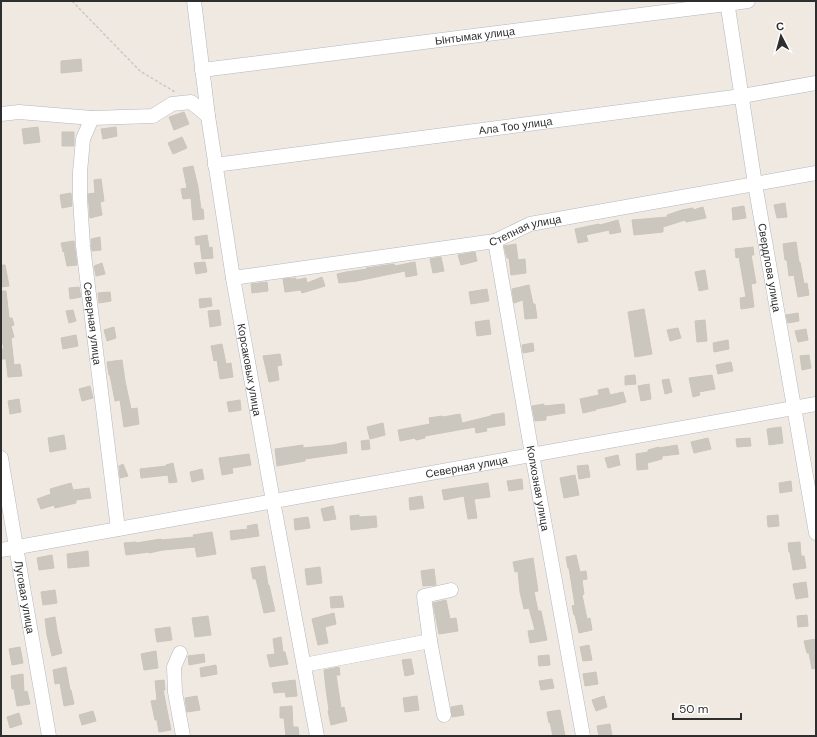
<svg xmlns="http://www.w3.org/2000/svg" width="817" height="737" viewBox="0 0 817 737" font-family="'DM Sans',sans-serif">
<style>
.building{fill:#cbc7bf;stroke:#cbc5ba}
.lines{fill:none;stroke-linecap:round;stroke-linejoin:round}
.minor-casing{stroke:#b4b7c1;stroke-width:15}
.path{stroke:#c9c9c9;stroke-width:1.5;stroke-dasharray:3 2;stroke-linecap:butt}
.minor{stroke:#fff;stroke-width:14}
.labels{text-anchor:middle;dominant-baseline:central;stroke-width:3;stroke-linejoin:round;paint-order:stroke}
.street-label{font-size:11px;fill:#2e2e2e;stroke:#fff}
</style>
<rect width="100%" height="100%" fill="#efe9e1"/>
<path class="building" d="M81,59L82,71L61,73V61Z
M184,112L189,124L174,130L169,117Z
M38,127L40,142L24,144L22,129Z
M116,127L117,136L103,139L101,129Z
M62,132H74V146H62Z
M182,137L187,148L173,154L168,143Z
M193,166L198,187L201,209H203L204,219L193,220L191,198L183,199L181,189L187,188L183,168Z
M101,179L104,201L100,202L102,215L90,218L88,194L95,193L94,180Z
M71,193L72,206L62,208L60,195Z
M785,203L787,217L777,218L774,205Z
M744,206L746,218L733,220L732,208Z
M703,207L706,218L686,222L685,220L663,227V232L634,235L632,220L668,217L667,215L682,210L693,208V210Z
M618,220L621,232L610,234L609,230L586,235L588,241L578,243L575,229L599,224L600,225Z
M207,235L209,248L212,247L213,258L202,259L200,244L196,245L195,237Z
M100,237L101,250L92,251L91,239Z
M74,241L77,265L67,266L64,251L63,252L61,243Z
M796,242L799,262H800L804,284L807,283L809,295L798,297L794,275L789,276L787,260H785L783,244Z
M516,244L518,260L525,259L526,273L511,275L509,258H507L504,246Z
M753,247L754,255H751L756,283L751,284L754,307L741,309L740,298L746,297L739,257L736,258L735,249Z
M475,252L477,261L461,265L458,255Z
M441,257L444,271L433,273L430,259Z
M205,262L207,272L196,274L194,263Z
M415,262L417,275L406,277L405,271L357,281L339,283L337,274L346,272L367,269L366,268L394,264L395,266Z
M102,263L105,274L96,276L94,266Z
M1,265H5L9,286L1,287Z
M705,270L708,289L699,291L695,272Z
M322,277L325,286L302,293L301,290L285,292L283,279L296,278V280L306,278L307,283Z
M267,282L268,291L252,293L251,284Z
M529,285L533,304H535L537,318L525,319L523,300L514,303L512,289Z
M79,287L81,297L70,299L69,288Z
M487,289L489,301L471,304L469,292Z
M1,291H6L9,318H12L14,325L11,326L14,337L11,338L14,365L20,364L22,376L8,377L6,359H1V349H4L1,336Z
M110,292L111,301L99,303L98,293Z
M211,298L212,306L200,308L199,299Z
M644,309L652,354L635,357L628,312Z
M73,310L76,321L69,323L66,311Z
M219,310L221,325L210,327L208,311Z
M798,313L799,321L788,323L786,315Z
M489,320L491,334L477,336L475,322Z
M705,320L707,341L697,342L695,321Z
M114,327L116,338L107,341L104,330Z
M678,328L681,338L670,341L667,330Z
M806,329L808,340L798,342L795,331Z
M76,335L78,346L63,349L61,338Z
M728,340L729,349L714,352L713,343Z
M533,343L534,351L523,353L522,345Z
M222,344L226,364L231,363L233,377L220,379L217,360L214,361L211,346Z
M280,354L282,365L277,366L279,380L269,382L263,356Z
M809,355L811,368L802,370L800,356Z
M122,360L125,381L131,409L137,408L139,424L124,427L120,400L115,401L110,375H109L107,362Z
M731,362L733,371L718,374L716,365Z
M635,375L636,384L625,385V376Z
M712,375L715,389L699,392L700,395L693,397L689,378Z
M669,379L672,392L665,394L662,380Z
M649,384L651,399L641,401L638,386Z
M90,386L93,398L82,401L79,389Z
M608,388L610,395L623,392L626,402L611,406L596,409V410L583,413L580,399L599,395L598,390Z
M19,399L21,412L10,414L8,401Z
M240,400L241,410L229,412L227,402Z
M544,404V406L564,404L565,413L546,416V420L535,421L532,406Z
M504,413L505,425L486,428L487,431L476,433L475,427L425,436V438L416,440L415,438L400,441L398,430L430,424L429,418L442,416L443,417L460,414L462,423L491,416V415Z
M383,423L385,435L370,439L367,427Z
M781,427L783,443L769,445L767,429Z
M64,435L66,449L50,452L48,438Z
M708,438L711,449L694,453L691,442Z
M750,438L751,446L737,447L736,439Z
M369,440L370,449L362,450L361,441Z
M346,442L347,453L305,459V461L277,466L275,449L303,445V448L333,445Z
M677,445L679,454L662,456V459L647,463L648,469L637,470L636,454L648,452V450L659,447V448Z
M249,454L251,465L232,468L233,473L222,475L219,458Z
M618,455L620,465L608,468L605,458Z
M173,463L177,482L169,483L168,475L141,478L140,469L166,466V465Z
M123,464L128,476L120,478L119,466Z
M588,465L590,477L579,479L577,466Z
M202,469L204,479L192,482L190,472Z
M575,475L579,495L564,498L560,478Z
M522,479L523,489L509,491L507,481Z
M791,481L792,491L780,493L779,483Z
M71,483L73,490L89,488L91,498L76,500V503L55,508L54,505L41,509L37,499L51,494L50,489Z
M488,483L490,497L474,499L477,518L468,519L464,496L444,500L442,490Z
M422,496L424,508L410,510L409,498Z
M333,506L336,519L324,521L321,509Z
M359,515V517L376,516L377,527L351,530L350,516Z
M778,515L779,526L768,527L767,516Z
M308,517L310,528L295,530L294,519Z
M257,524L259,536L231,540L230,531L248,529L247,526Z
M212,532L216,554L197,557L195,547L163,550L149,553V552L126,555L124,543L136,542V543L161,539V540L194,537L193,535Z
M800,542L801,556H804L806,568L793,570L790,552H789L788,543Z
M88,551L89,566L68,568L67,554Z
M52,555L54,568L39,570L37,558Z
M576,555L580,572L586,571L587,579L582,580L584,594L582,595L587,619L590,618L592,630L579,633L575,615H574L572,606L575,605L569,568H568L566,557Z
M533,558L538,591L534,592L538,611H541L547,640L530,643L528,631L535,630L529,608L524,609L520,592L518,571L515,572L513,562Z
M265,566L268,585H269L275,611L264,613L256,579H253L251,568Z
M320,567L322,583L307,585L305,569Z
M434,569L436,585L423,586L421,571Z
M806,582L808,597L796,599L793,584Z
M55,590L57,603L43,605L41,592Z
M342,596L344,607L331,608L330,597Z
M446,600L450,619L456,618L458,631L439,634L433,603Z
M334,613L336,624L325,627L328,643L318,645L312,619Z
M807,615L808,626L798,627L797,616Z
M208,616L211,635L195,637L192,618Z
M55,617L57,631L62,653L52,656L47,635L45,619Z
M170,627L172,640L157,642L155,629Z
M281,637L283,652H285L288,664L270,667L267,655L275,654L273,639Z
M816,639V668L812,669L809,653H807L804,641Z
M589,645L592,660L583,661L580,647Z
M20,647L23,663L12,665L9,649Z
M156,651L158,668L144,670L141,654Z
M204,654L205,662L189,665L188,656Z
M549,655L550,665L539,666L538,656Z
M411,659L414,674L405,676L402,660Z
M216,665L217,674L201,677L200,668Z
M66,667L70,690H71L74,704L64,706L60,683L55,684L53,670Z
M339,667L340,675H336L341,708L344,707L347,721L331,725L328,711L329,710L326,689L324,670Z
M596,672L598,684L585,686L583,674Z
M23,674L24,692L27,691L30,704L17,706L14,689H12L11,676Z
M552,679L554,688L541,690L539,681Z
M164,680L165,690H163L171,730L159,732L157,720H155L151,701L157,700L155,681Z
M295,680L297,696L286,697L285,692L274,693L272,683Z
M197,696L200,710L187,712L185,698Z
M417,696L419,710L405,712L403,698Z
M604,696L607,707L596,711L592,700Z
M462,705L464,715L452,717L451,707Z
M292,706L293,727H298L299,736H286L284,718H280V707Z
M560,710L565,736H553L550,722L549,723L547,712Z
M93,711L96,721L82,725L79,715Z
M19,713L22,724L10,728L7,717Z
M610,724L612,736H599L597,726Z"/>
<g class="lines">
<defs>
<g id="minor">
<path id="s1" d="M194,1L208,116L233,278L273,501L317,736"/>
<path id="s2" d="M727,1L755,184L816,533"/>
<path id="s3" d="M202,70L727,4L748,1"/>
<path d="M1,114L19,112L92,118L153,116L172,104L191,102L208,116"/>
<path id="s4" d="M92,118L83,139L80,172V198L83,246L118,529"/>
<path id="s5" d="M215,165L742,96L816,83"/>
<path id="s6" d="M495,241L532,454L583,736"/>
<path id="s7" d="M233,278L495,241L530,224L816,173"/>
<path id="s8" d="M1,458L16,547L49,736"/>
<path id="s9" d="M1,550L816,404"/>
<path d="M180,653L174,667L175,692L183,736"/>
<path d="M304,665L430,641"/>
<path d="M444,715L430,641L424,596L451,590"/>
</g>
</defs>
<use href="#minor" class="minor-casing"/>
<path class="path" d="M72,1L140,71L175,92"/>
<use href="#minor" class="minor"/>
</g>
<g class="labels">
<g class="street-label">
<text stroke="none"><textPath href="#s3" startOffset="275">Ынтымак улица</textPath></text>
<text stroke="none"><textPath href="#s5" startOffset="303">Ала Тоо улица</textPath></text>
<text stroke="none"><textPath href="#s7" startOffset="297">Степная улица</textPath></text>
<text stroke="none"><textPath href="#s2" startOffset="270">Свердлова улица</textPath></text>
<text stroke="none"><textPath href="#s4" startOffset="208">Северная улица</textPath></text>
<text stroke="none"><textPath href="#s1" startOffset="373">Корсаковых улица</textPath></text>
<text stroke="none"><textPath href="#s9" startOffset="473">Северная улица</textPath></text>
<text stroke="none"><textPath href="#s6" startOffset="251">Колхозная улица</textPath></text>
<text stroke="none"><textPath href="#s8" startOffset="141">Луговая улица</textPath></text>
</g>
</g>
<rect width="817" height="737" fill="none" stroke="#2e2e2e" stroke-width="4"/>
<g transform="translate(781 36) rotate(354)" stroke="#ffffff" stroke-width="3" paint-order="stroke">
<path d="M0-3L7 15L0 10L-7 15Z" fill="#2e2e2e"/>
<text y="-6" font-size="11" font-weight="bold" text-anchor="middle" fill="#2e2e2e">С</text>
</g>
<path d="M673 713v6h68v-6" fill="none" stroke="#2e2e2e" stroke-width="2"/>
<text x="679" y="713" font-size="12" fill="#2e2e2e" stroke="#ffffff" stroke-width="3" paint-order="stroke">50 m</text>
</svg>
